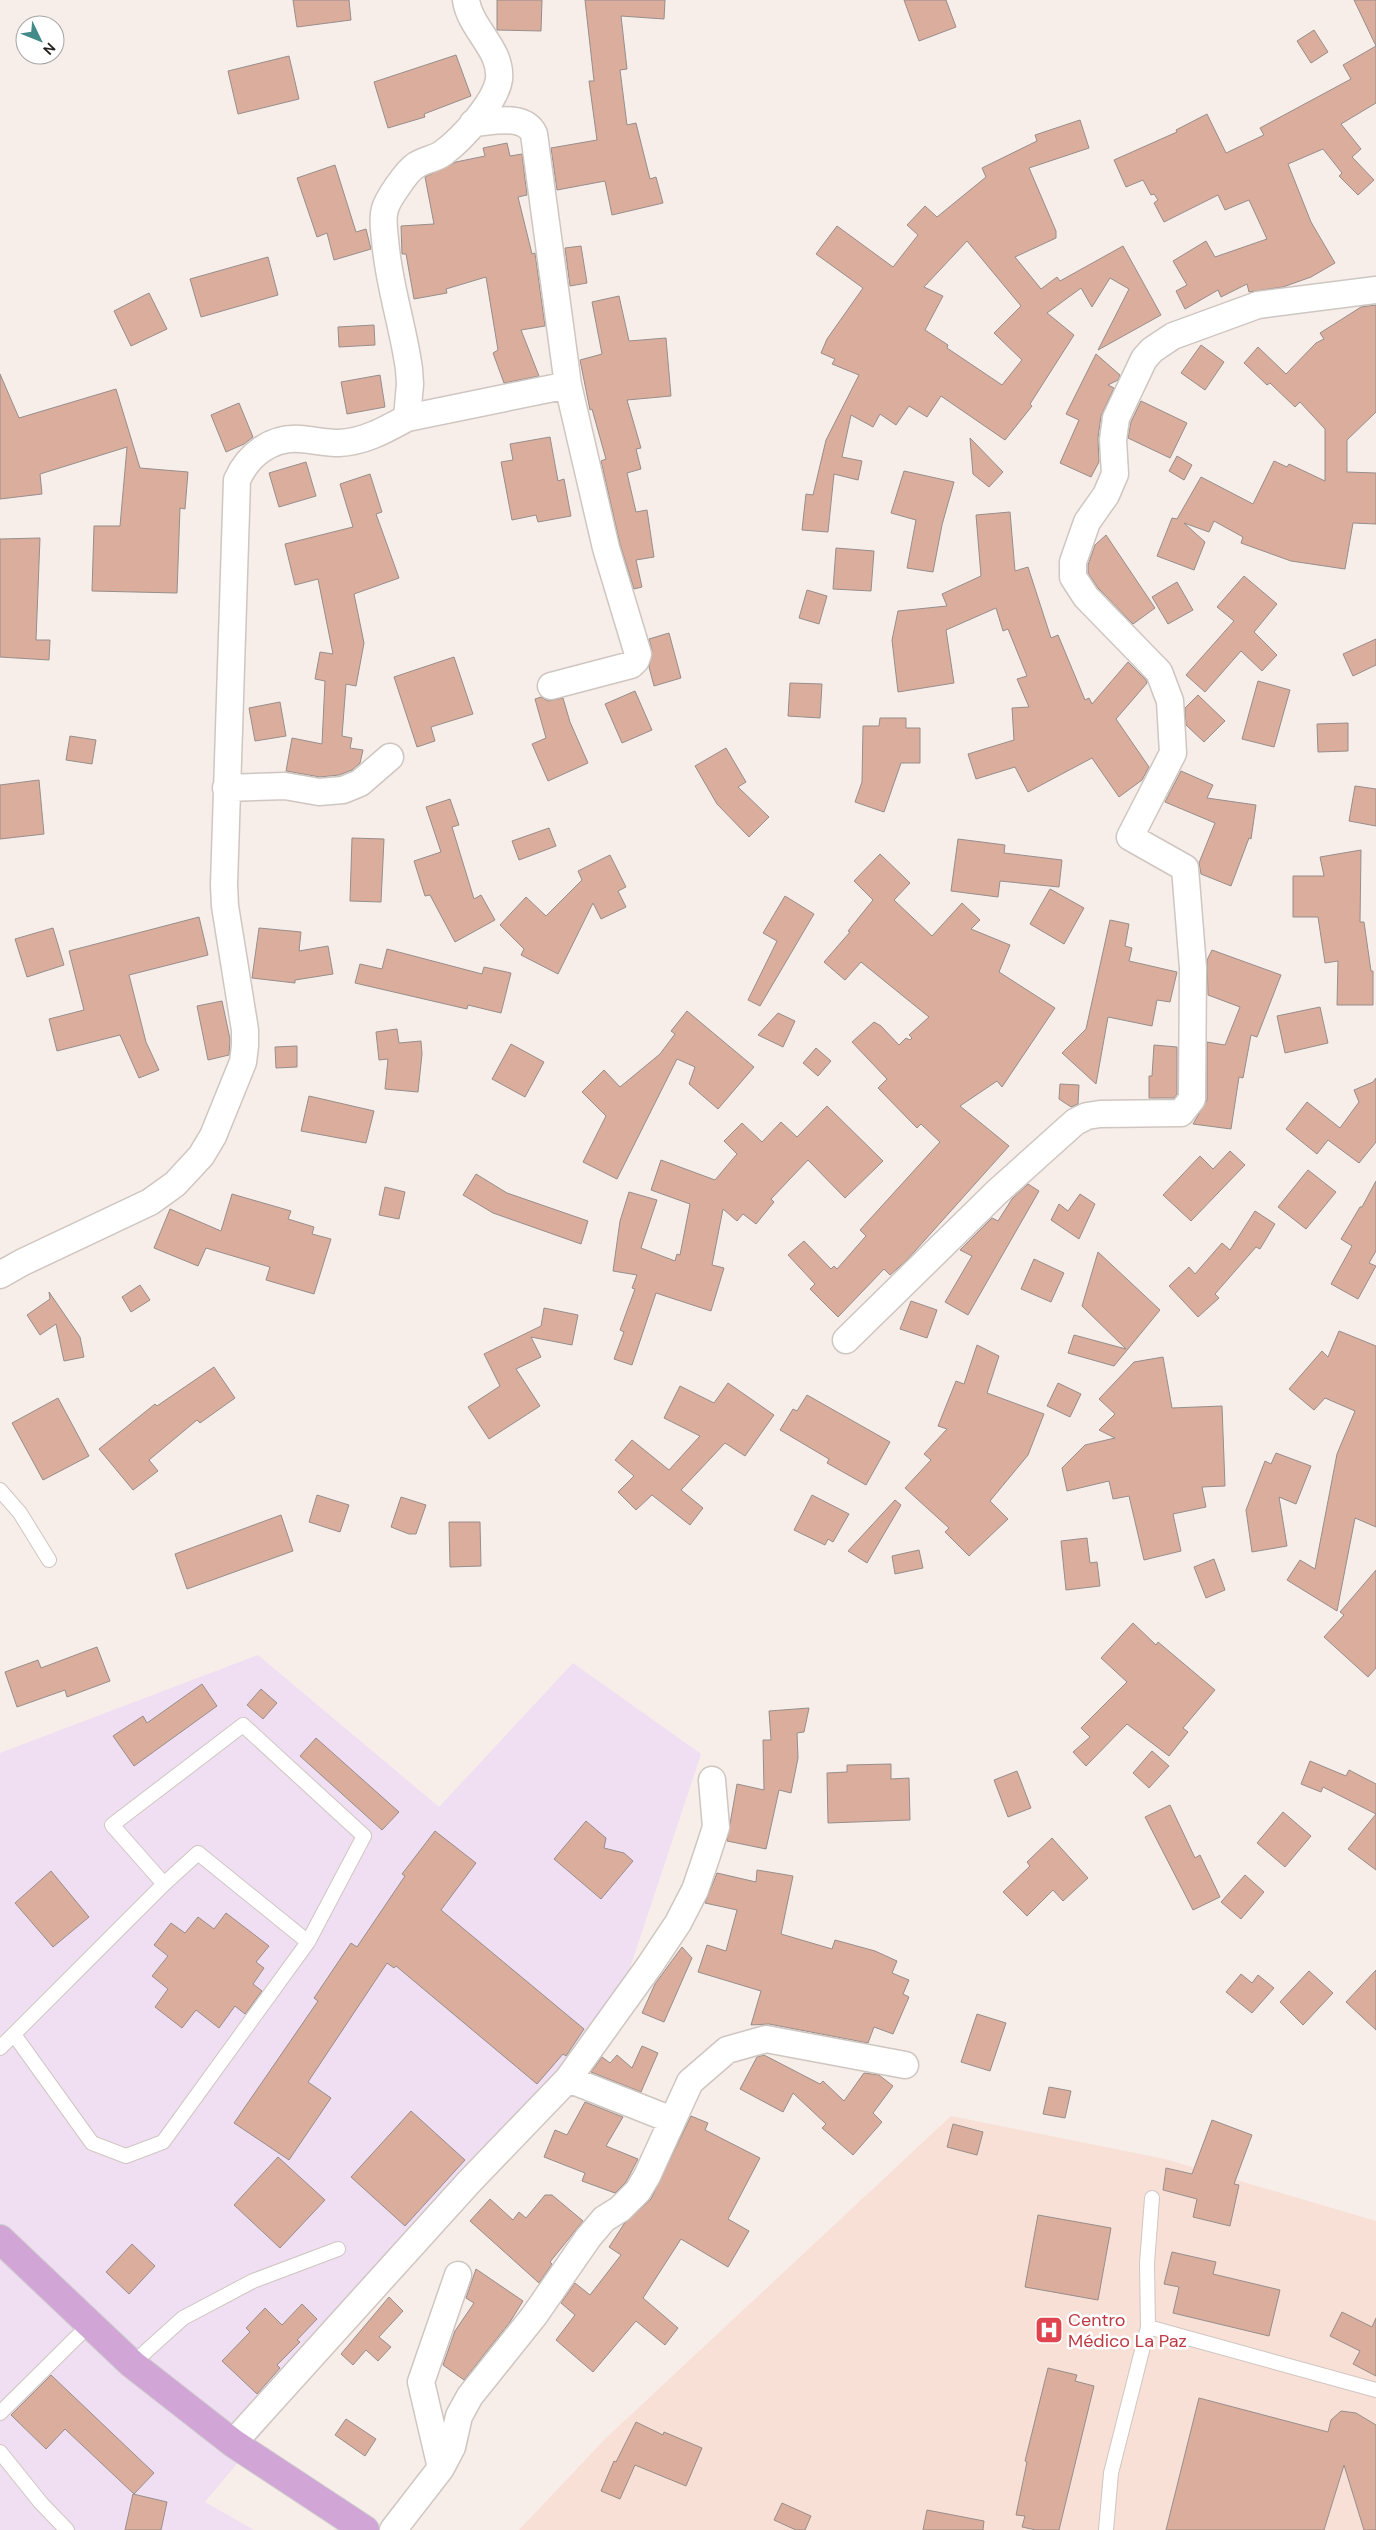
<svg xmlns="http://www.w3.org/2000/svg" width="1376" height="2530" viewBox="0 0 1376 2530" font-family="'DM Sans',sans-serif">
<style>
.commercial{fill:#f0dff2}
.medical{fill:#f8e0d6}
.building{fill:#daad9d;stroke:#978e8b;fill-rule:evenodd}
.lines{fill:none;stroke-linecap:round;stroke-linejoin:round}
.service-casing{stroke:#cfc6c1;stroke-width:16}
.minor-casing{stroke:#cfc6c1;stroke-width:29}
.primary-casing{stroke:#cececd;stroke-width:30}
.service{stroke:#fff;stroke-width:14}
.minor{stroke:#fff;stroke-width:26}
.primary{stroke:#d1a6d6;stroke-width:28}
.labels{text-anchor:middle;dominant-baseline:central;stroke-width:5;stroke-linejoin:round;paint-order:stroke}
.health-label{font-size:18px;fill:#be3a42;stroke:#fff;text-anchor:start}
</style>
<rect width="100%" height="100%" fill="#f7ede9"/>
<path class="commercial" d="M258,1655L439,1807L573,1663L701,1754L617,2007L205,2502L254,2530H0V1753Z"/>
<path class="medical" d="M951,2116L1165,2159L1376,2221V2530H519L605,2439Z"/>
<path class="building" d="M293,0H349L351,20L297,27Z
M497,0H542L541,31L497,30Z
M585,0H665L664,19L621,16L627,69L620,70L627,125L636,123L650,179L656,177L663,203L612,215L605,181L557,190L551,148L597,140L589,81H594Z
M904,0H946L956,27L919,41Z
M1354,0H1376V103L1341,124L1361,149L1352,157L1374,180L1358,195L1339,176L1342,173L1323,149L1288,164L1311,222L1335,263L1311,277L1283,287L1249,292L1247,284L1221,297L1218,290L1185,309L1176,291L1187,285L1173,261L1206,241L1215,257L1267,239L1249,200L1225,210L1218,195L1164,222L1154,203L1158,200L1154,194L1151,195L1143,180L1126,187L1114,160L1177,132L1176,130L1207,114L1226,153L1264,135L1260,128L1351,79L1343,65L1376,46Z
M1314,30L1328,52L1311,63L1297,41Z
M456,55L471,96L424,114L425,117L388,128L374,82Z
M289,56L299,99L238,114L228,71Z
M1080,120L1089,148L1029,168L1056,231V238L1015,257L1041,289L1057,277L1060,281L1123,246L1161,315L1098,350L1129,289L1110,278L1092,307L1081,288L1047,313L1074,335L1030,404L1032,406L1005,440L941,396L927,417L909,406L896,425L880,414L873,427L851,415L842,457L862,461L858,480L834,474L828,532L802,530L806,494L813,495L826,440L859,375L832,364L835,359L821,353L827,339L863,288L816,254L837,226L893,267L918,235L907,225L925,206L937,217L986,177L982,168L1037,141L1035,135ZM967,241L1021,306L994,333L1022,360L1002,385L947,348L948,345L925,330L943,296L924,287Z
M507,143L510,156L522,154L527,195L518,197L532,254L535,253L545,326L521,330L539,376L504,383L493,353L498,350L486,277L446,289L447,293L414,299L406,254H402L401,226L434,224L425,177L456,162L485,156L483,148Z
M335,165L356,232L366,229L371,249L334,260L327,233L317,237L297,178Z
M581,246L587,283L570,286L565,248Z
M268,257L278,295L201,317L190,279Z
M149,293L167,329L131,346L114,311Z
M619,296L629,341L666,338L671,396L627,400L641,448L636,449L641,469L627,473L636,512L647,510L654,557L636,560L642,587L634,589L620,544L601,461L606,459L592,409L590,410L580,360L602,354L592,302Z
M1376,305V412L1347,440V472L1376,473V524L1353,523L1345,569L1291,561L1241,543L1243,537L1214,521L1209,532L1184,523L1205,542L1194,570L1157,556L1172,518L1177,519L1201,477L1253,504L1274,461L1287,467L1289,464L1325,481V429L1300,402L1295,407L1270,383L1267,385L1244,363L1258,347L1286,374L1316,343L1324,339L1320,333L1361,307Z
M374,325L375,345L339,347L338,327Z
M1201,345L1224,362L1205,390L1181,373Z
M1096,354L1120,375L1118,380L1108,385L1114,388L1101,416L1098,438L1099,462L1091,477L1060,463L1079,420L1066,414Z
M0,374L19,418L116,389L140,468L188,472L185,509L180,508L177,593L92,591L94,526H120L127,447L40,474L42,494L0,499Z
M380,375L385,407L347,414L341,382Z
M1141,401L1187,423L1170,458L1128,438L1131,422Z
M239,403L253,437L244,444L226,452L211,415Z
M550,437L558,481L564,479L571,516L538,522L536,515L512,520L501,462L513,460L510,444Z
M970,438L1003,472L989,487L973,474Z
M1177,456L1192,465L1184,480L1169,471Z
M306,462L316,496L279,507L269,473Z
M904,471L954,482L942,525L933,572L907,568L916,520L891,513Z
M370,474L382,512L376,514L399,578L354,594L364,643L356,686L346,684L342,736L352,738L350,748L363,750L360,763L352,770L339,775L320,777L286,771L292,738L322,744L325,681L315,679L320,652L333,654L318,579L295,585L285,544L353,527L340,484Z
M1010,512L1015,571L1028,567L1051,638L1058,635L1085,700L1089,698L1092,704L1128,662L1146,680L1147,683L1116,719L1149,767L1142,780L1119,797L1092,758L1028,792L1015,767L976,779L968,754L1014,740L1012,708L1029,707L1017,679L1027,676L1008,629L1003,631L996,608L946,630L954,683L898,692L892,640L898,611L947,606L942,594L981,576L976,515Z
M1106,535L1155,608L1133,624L1098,588L1088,573V565L1095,545Z
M40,538L36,640H50L49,660L0,657V539Z
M836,548L874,551L871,591L833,589Z
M1244,576L1277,604L1254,632L1277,655L1262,671L1241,651L1205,692L1186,675L1234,621L1217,607Z
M1177,582L1193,610L1168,624L1152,597Z
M807,590L827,596L819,624L799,618Z
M669,633L681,678L654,686L649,667L652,650L649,639Z
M1376,639V665L1353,676L1343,654Z
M454,657L473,714L431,727L435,741L417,747L394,677Z
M1258,681L1290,690L1274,747L1242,739Z
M790,683L822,684L820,718L788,716Z
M635,691L652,730L622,743L605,704Z
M1198,695L1225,721L1204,742L1186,725L1185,708Z
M541,697L548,701L563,698L570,722L588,763L548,781L532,744L546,738L535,699Z
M280,702L286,736L255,741L249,708Z
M880,718H906V728H920V763H901L884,812L855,802L862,782L863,726H879Z
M1348,723V751L1318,752L1317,724Z
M70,736L96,740L92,764L66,760Z
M726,748L746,782L738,787L769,817L749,837L717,804L695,766Z
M1181,771L1213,785L1207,798L1256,805L1251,839L1249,838L1231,886L1201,874L1199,863L1215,823L1165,802Z
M39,780L44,834L0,839V785Z
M1355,786L1376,789V826L1349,821Z
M450,799L459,825L452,827L474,899L481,895L495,920L455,942L430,895L425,896L414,861L441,852L426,807Z
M549,828L556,846L519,860L512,841Z
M352,838L384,839L381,902L350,901Z
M958,839L1005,845L1004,853L1062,860L1059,887L1000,881L998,897L951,891Z
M1361,850L1360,922H1364L1371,971H1373V1005H1337L1338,961L1325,963L1318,917H1293V876H1324L1320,857Z
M880,854L910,883L894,900L932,936L962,903L980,920L971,929L1010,945L999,972L1055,1008L1002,1087L997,1081L960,1106L1009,1146L907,1260L890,1275L884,1269L838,1317L810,1289L815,1284L788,1255L804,1241L831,1269L834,1266L837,1269L866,1236L860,1230L940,1142L921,1124L917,1128L878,1088L887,1079L852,1042L874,1022L881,1026L899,1045L906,1038L910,1040L912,1038L909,1035L929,1017L861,962L845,980L824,962L850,932L848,931L873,900L854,881Z
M610,855L626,887L618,891L626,907L601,919L593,903L558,974L521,955L524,949L500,925L526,897L546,916L582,880L578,871Z
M1050,889L1084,908L1064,944L1030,924Z
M785,896L814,914L760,1006L748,1000L777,941L763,933Z
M199,917L208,955L129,975L146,1042L159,1070L139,1078L120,1035L57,1051L49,1019L84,1010L69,951Z
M1110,920L1129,924L1125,946L1132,948L1129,961L1177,972L1170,1002L1157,1000L1152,1026L1108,1017L1096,1084L1062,1053L1086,1029Z
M53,928L64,965L27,977L15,939Z
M259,928L301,932L299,951L328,946L333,974L295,980V983L252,978Z
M387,949L482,974L484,967L511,973L501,1013L468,1005L467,1009L355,983L360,964L382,969Z
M1212,950L1281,975L1257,1037L1251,1035L1243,1078L1239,1077L1231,1129L1193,1124L1207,1100V1042L1225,1045L1240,1007L1208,995L1207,960Z
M222,1001L230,1039L229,1055L208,1060L197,1006Z
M1320,1007L1328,1043L1285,1053L1277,1016Z
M687,1011L754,1067L718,1109L689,1084L695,1067L677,1059L617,1179L583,1162L606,1116L582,1092L604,1070L620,1087L660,1054L675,1034L671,1031Z
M778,1013L795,1021L783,1047L758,1035Z
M397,1029L399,1043L421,1041L422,1054L418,1092L385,1089L388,1059L379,1060L376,1032Z
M511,1044L544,1062L525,1097L492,1079Z
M1154,1045L1177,1047V1094L1174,1098H1149V1076H1152Z
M297,1046V1067L276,1068L275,1047Z
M816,1048L831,1061L818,1076L803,1063Z
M1376,1078V1142L1359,1163L1328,1140L1317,1154L1286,1129L1307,1102L1340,1128L1359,1102L1354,1090L1373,1082Z
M1060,1084L1079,1085L1078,1104L1071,1107L1059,1099Z
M309,1096L374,1111L366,1143L301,1131Z
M827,1106L883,1161L845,1198L808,1160L771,1199L774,1202L756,1224L743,1214L737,1221L723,1209L712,1265L724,1268L711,1311L656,1293L632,1365L614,1359L624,1332L620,1330L635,1289L632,1288L637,1275L613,1271L620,1221L629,1192L657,1200L641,1248L675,1261L677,1254L680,1255L690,1204L651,1190L661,1160L715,1180L737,1154L724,1141L742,1123L762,1142L781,1122L797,1137Z
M1230,1151L1245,1165L1191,1221L1163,1195L1200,1156L1213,1169Z
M1308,1170L1336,1192L1306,1229L1278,1207Z
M476,1174L507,1193L588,1221L581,1244L493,1213L463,1195Z
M1376,1181V1251L1369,1263L1376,1266L1358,1299L1331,1284L1352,1246L1341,1239L1360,1207H1362Z
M1028,1184L1039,1191L968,1315L945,1302L972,1256L960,1250L992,1218L998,1221L1012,1199Z
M385,1187L405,1192L399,1219L379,1215Z
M232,1194L291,1211L288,1219L314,1227L312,1234L331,1239L314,1294L266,1280L270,1267L206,1248L198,1266L154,1248L170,1209L221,1231Z
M1080,1194L1095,1204L1079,1239L1051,1220L1059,1204L1068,1211Z
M1255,1211L1275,1224L1260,1249L1256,1247L1215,1294L1219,1298L1198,1317L1169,1286L1189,1267L1195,1274L1222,1243L1230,1250Z
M1098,1252L1160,1310L1114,1366L1068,1353L1074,1335L1126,1349L1082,1306Z
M1034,1259L1064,1273L1051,1302L1021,1289Z
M140,1285L150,1300L131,1312L122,1297Z
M49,1292L80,1337L84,1357L64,1361L56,1324L40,1335L27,1315L50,1299Z
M911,1301L937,1310L927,1338L900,1329Z
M544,1308L578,1315L572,1345L531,1337L541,1357L516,1369L540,1406L489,1439L468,1407L500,1386L484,1354L541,1326Z
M1339,1331L1376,1346V1527L1355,1518L1337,1611L1287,1580L1300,1560L1315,1569L1337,1454L1355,1411L1325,1398L1314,1410L1289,1389L1322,1351L1328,1357Z
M977,1345L999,1356L987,1393L1044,1414L1028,1455L990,1501L1008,1519L969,1556L945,1532L949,1528L905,1488L931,1460L924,1454L947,1429L938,1426L956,1381L964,1384Z
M1163,1357L1172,1408L1222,1406L1225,1486L1202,1487L1206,1507L1173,1514L1181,1551L1144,1560L1129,1496L1113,1499L1109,1481L1067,1491L1062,1468L1085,1445L1115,1438L1099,1430L1115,1414L1099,1399L1134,1362Z
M214,1367L235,1398L200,1423L197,1420L149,1460L158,1471L133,1490L99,1449L155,1404L157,1406Z
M728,1383L774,1415L745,1456L725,1443L681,1490L703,1508L690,1525L652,1495L636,1510L618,1492L634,1476L615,1460L632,1440L669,1470L700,1436L664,1418L680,1386L714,1403Z
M1058,1383L1081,1394L1070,1417L1047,1406Z
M807,1395L890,1442L866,1485L827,1463L829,1459L780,1430L793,1409L797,1411Z
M58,1398L89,1456L43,1480L12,1423Z
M1276,1453L1311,1466L1296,1504L1279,1497L1287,1546L1252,1552L1246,1510L1265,1461L1271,1464Z
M317,1495L349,1505L340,1532L309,1522Z
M812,1495L849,1514L833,1542L828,1539L825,1545L794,1530Z
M401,1497L426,1505L416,1534H409L391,1527Z
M895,1500L901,1505L867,1563L848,1551Z
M281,1515L293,1551L187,1589L175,1554Z
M449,1522H480L481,1566L450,1567Z
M1087,1538L1090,1563L1097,1562L1100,1586L1066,1590L1061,1541Z
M919,1550L923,1568L895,1574L892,1556Z
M1214,1559L1225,1590L1206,1598L1194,1567Z
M1376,1570V1668L1368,1677L1324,1637L1344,1615L1340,1612Z
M1133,1623L1156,1645L1158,1642L1215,1690L1183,1728L1188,1732L1169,1756L1127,1724L1086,1766L1073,1752L1090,1737L1081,1728L1127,1682L1101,1658Z
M97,1647L110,1681L67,1697L65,1690L17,1707L5,1672L38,1660L41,1668Z
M202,1684L217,1706L134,1766L113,1736L143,1716L147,1723Z
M261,1689L277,1703L263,1719L247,1705Z
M809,1708L804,1732L797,1733L798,1758L791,1793L779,1790L766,1849L727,1841L737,1784L764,1790L763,1740H771L769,1711Z
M316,1738L399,1812L382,1830L300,1756Z
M1152,1751L1169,1766L1149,1788L1133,1773Z
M1310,1761L1346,1776L1349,1770L1376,1784V1870L1348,1849L1376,1814L1323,1787L1321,1792L1301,1784Z
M891,1764V1779L909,1778L910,1820L828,1823L827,1773L847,1772V1765Z
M1017,1771L1031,1808L1008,1817L994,1780Z
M1170,1805L1195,1858L1200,1855L1220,1897L1193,1910L1145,1817Z
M1283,1812L1311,1836L1285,1867L1257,1843Z
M586,1821L606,1838L604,1848L624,1853L633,1861L601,1899L554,1859Z
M435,1831L476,1863L441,1910L584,2029L566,2056L563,2054L537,2084L396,1966L394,1968L387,1963L308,2082L331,2098L289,2160L234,2123L318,2001L314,1998L351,1943L357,1947L405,1876L402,1874Z
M1052,1838L1088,1878L1063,1901L1053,1890L1027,1916L1003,1892L1030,1866L1027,1862Z
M757,1870L793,1876L781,1934L832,1949L835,1940L875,1951L897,1961L892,1973L909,1980L903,1994L909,1997L893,2034L874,2027L868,2043L769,2024L751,2025L761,1991L698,1972L707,1945L726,1951L737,1910L705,1903L717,1873L756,1882Z
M51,1871L89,1917L53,1947L15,1903Z
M1245,1875L1264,1892L1241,1919L1221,1902Z
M226,1913L269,1946L256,1962L264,1968L253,1984L262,1991L245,2014L235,2006L219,2028L196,2010L182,2028L155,2007L168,1989L152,1976L168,1956L154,1945L171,1923L185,1933L198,1917L214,1929Z
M682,1947L692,1958L664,2022L642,2013L655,1984Z
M1376,1970V2030L1346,2002Z
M1309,1971L1333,1993L1303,2025L1280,2002Z
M1241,1974L1252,1983L1258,1975L1274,1988L1252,2013L1226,1992Z
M977,2014L1006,2023L990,2071L961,2062Z
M642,2046L658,2053L641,2092L591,2072L602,2057L610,2063L617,2055L632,2068Z
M764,2055L820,2084L823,2081L844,2101L864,2073L879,2075L893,2086L873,2113L882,2122L853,2155L822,2128L826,2124L793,2093L783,2112L740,2089L757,2057Z
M1049,2087L1071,2091L1065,2118L1043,2114Z
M585,2102L623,2117L606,2146L638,2159L626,2182L615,2193L582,2181L585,2173L544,2157L555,2130L567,2135Z
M411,2111L465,2160L405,2226L351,2177Z
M691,2116L708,2123L705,2130L760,2158L728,2219L749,2231L728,2267L681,2239L643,2298L678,2328L665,2345L636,2321L593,2372L556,2340L575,2315L561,2303L575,2283L590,2295L621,2255L609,2247L624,2224L651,2199Z
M1212,2120L1252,2135L1234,2184L1239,2185L1230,2226L1193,2217L1197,2199L1163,2190L1166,2168L1192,2174Z
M953,2124L983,2132L977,2155L947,2147Z
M278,2157L325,2200L280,2248L234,2205Z
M545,2195H552L583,2221L550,2262L552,2264L539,2283L470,2221L490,2199L513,2220L519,2212L526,2218Z
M1038,2215L1111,2228L1098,2300L1025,2287Z
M132,2244L155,2266L129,2294L106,2272Z
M1172,2252L1216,2262L1213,2274L1280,2290L1269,2336L1173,2313L1179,2287L1164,2284Z
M476,2269L523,2301L510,2322L464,2380L443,2365L455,2331L474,2303L466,2298Z
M389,2297L403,2311L379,2337L391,2347L378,2361L366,2350L353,2365L341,2354Z
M302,2304L317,2319L297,2340L300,2342L277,2365L280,2368L257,2394L222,2361L250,2332L246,2328L265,2308L282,2325Z
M1342,2312L1372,2327L1376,2318V2376L1353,2364L1360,2351L1330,2336Z
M1048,2368L1077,2375L1075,2381L1094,2386L1059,2530H1036L1022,2527L1025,2516L1016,2515L1027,2462L1025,2461Z
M51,2375L154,2473L134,2494L65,2429L46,2449L11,2415Z
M1199,2398L1328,2432L1331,2420L1341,2411L1356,2413L1376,2425V2530H1364L1344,2465L1324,2530H1166Z
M346,2419L376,2439L365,2456L335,2435Z
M636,2422L663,2435L664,2432L702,2448L686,2486L635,2465L620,2499L601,2491L614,2461L616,2462Z
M133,2494L167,2502L161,2530H125Z
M782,2503L811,2516L805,2530H796L774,2520Z
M927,2510L984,2521L983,2530H923Z"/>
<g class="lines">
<defs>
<path id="service" d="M0,1490L20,1513L49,1560
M15,2036L92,2143L126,2156L163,2142L308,1942L364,1836L243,1725L112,1825L164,1884
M0,2048L164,1884L198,1853L308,1942
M1148,2327L1376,2390
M132,2364L183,2318L253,2281L338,2249
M0,2413L89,2325
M0,2452L41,2503L67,2530
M1106,2530L1111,2473L1148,2327L1147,2263L1152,2198"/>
<path id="minor" d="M473,123C492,122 524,113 534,134L568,385L606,548L638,654L636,660L631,665L551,686
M407,418L568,385
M226,788L285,786L319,792L343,790L360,783L390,757
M0,1275L23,1262L150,1202L175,1184L201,1156L213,1136L243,1062L245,1046V1030L225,906L224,885L237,480C248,455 271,437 300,439C313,440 326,443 339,443C364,442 385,430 407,418L410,384L409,369C403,325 388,283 385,239C384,229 382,219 385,209C387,200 407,171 415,166C423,160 435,159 443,153C462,139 496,102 499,79C502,49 470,29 466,0
M846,1340L997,1192L1075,1122L1087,1116L1100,1114L1181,1113L1192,1099L1193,968L1185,868L1130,837L1173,753L1170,701L1159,672L1086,597L1073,577V562L1087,522L1106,495L1115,474L1113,440L1116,418L1144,359L1152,350L1173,336L1258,305L1376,290
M568,2079L672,2120
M233,2443L469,2182L568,2079L650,1965L678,1923L695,1890L707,1855L716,1827L712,1780
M441,2468L421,2382L458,2275
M393,2530L441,2468L452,2447L459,2416L470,2396L534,2316L588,2238L604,2219L620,2209L638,2191L647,2176L690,2082L727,2050L766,2039L905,2065"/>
<path id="primary" d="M0,2239L132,2364L233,2443L365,2530"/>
</defs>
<use href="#service" class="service-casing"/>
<use href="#minor" class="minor-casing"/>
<use href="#primary" class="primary-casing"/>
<use href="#service" class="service"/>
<use href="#minor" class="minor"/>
<use href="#primary" class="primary"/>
</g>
<defs>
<symbol id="hospital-square" viewBox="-11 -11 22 22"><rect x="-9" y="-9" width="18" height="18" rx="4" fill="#e0444e" stroke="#fff"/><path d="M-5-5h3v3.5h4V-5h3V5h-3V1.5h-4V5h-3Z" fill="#fff"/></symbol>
</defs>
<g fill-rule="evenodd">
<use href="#hospital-square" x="1033" y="2314" width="32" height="32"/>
</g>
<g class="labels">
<g class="health-label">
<text x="1068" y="2320">Centro<tspan x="1068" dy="21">Médico La Paz</tspan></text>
</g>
</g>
<g transform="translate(40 40) rotate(133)"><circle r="24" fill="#ffffff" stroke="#a7a5a5"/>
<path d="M0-4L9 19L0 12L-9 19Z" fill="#438a89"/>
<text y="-8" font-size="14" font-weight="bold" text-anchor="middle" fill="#221f1d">N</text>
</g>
</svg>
